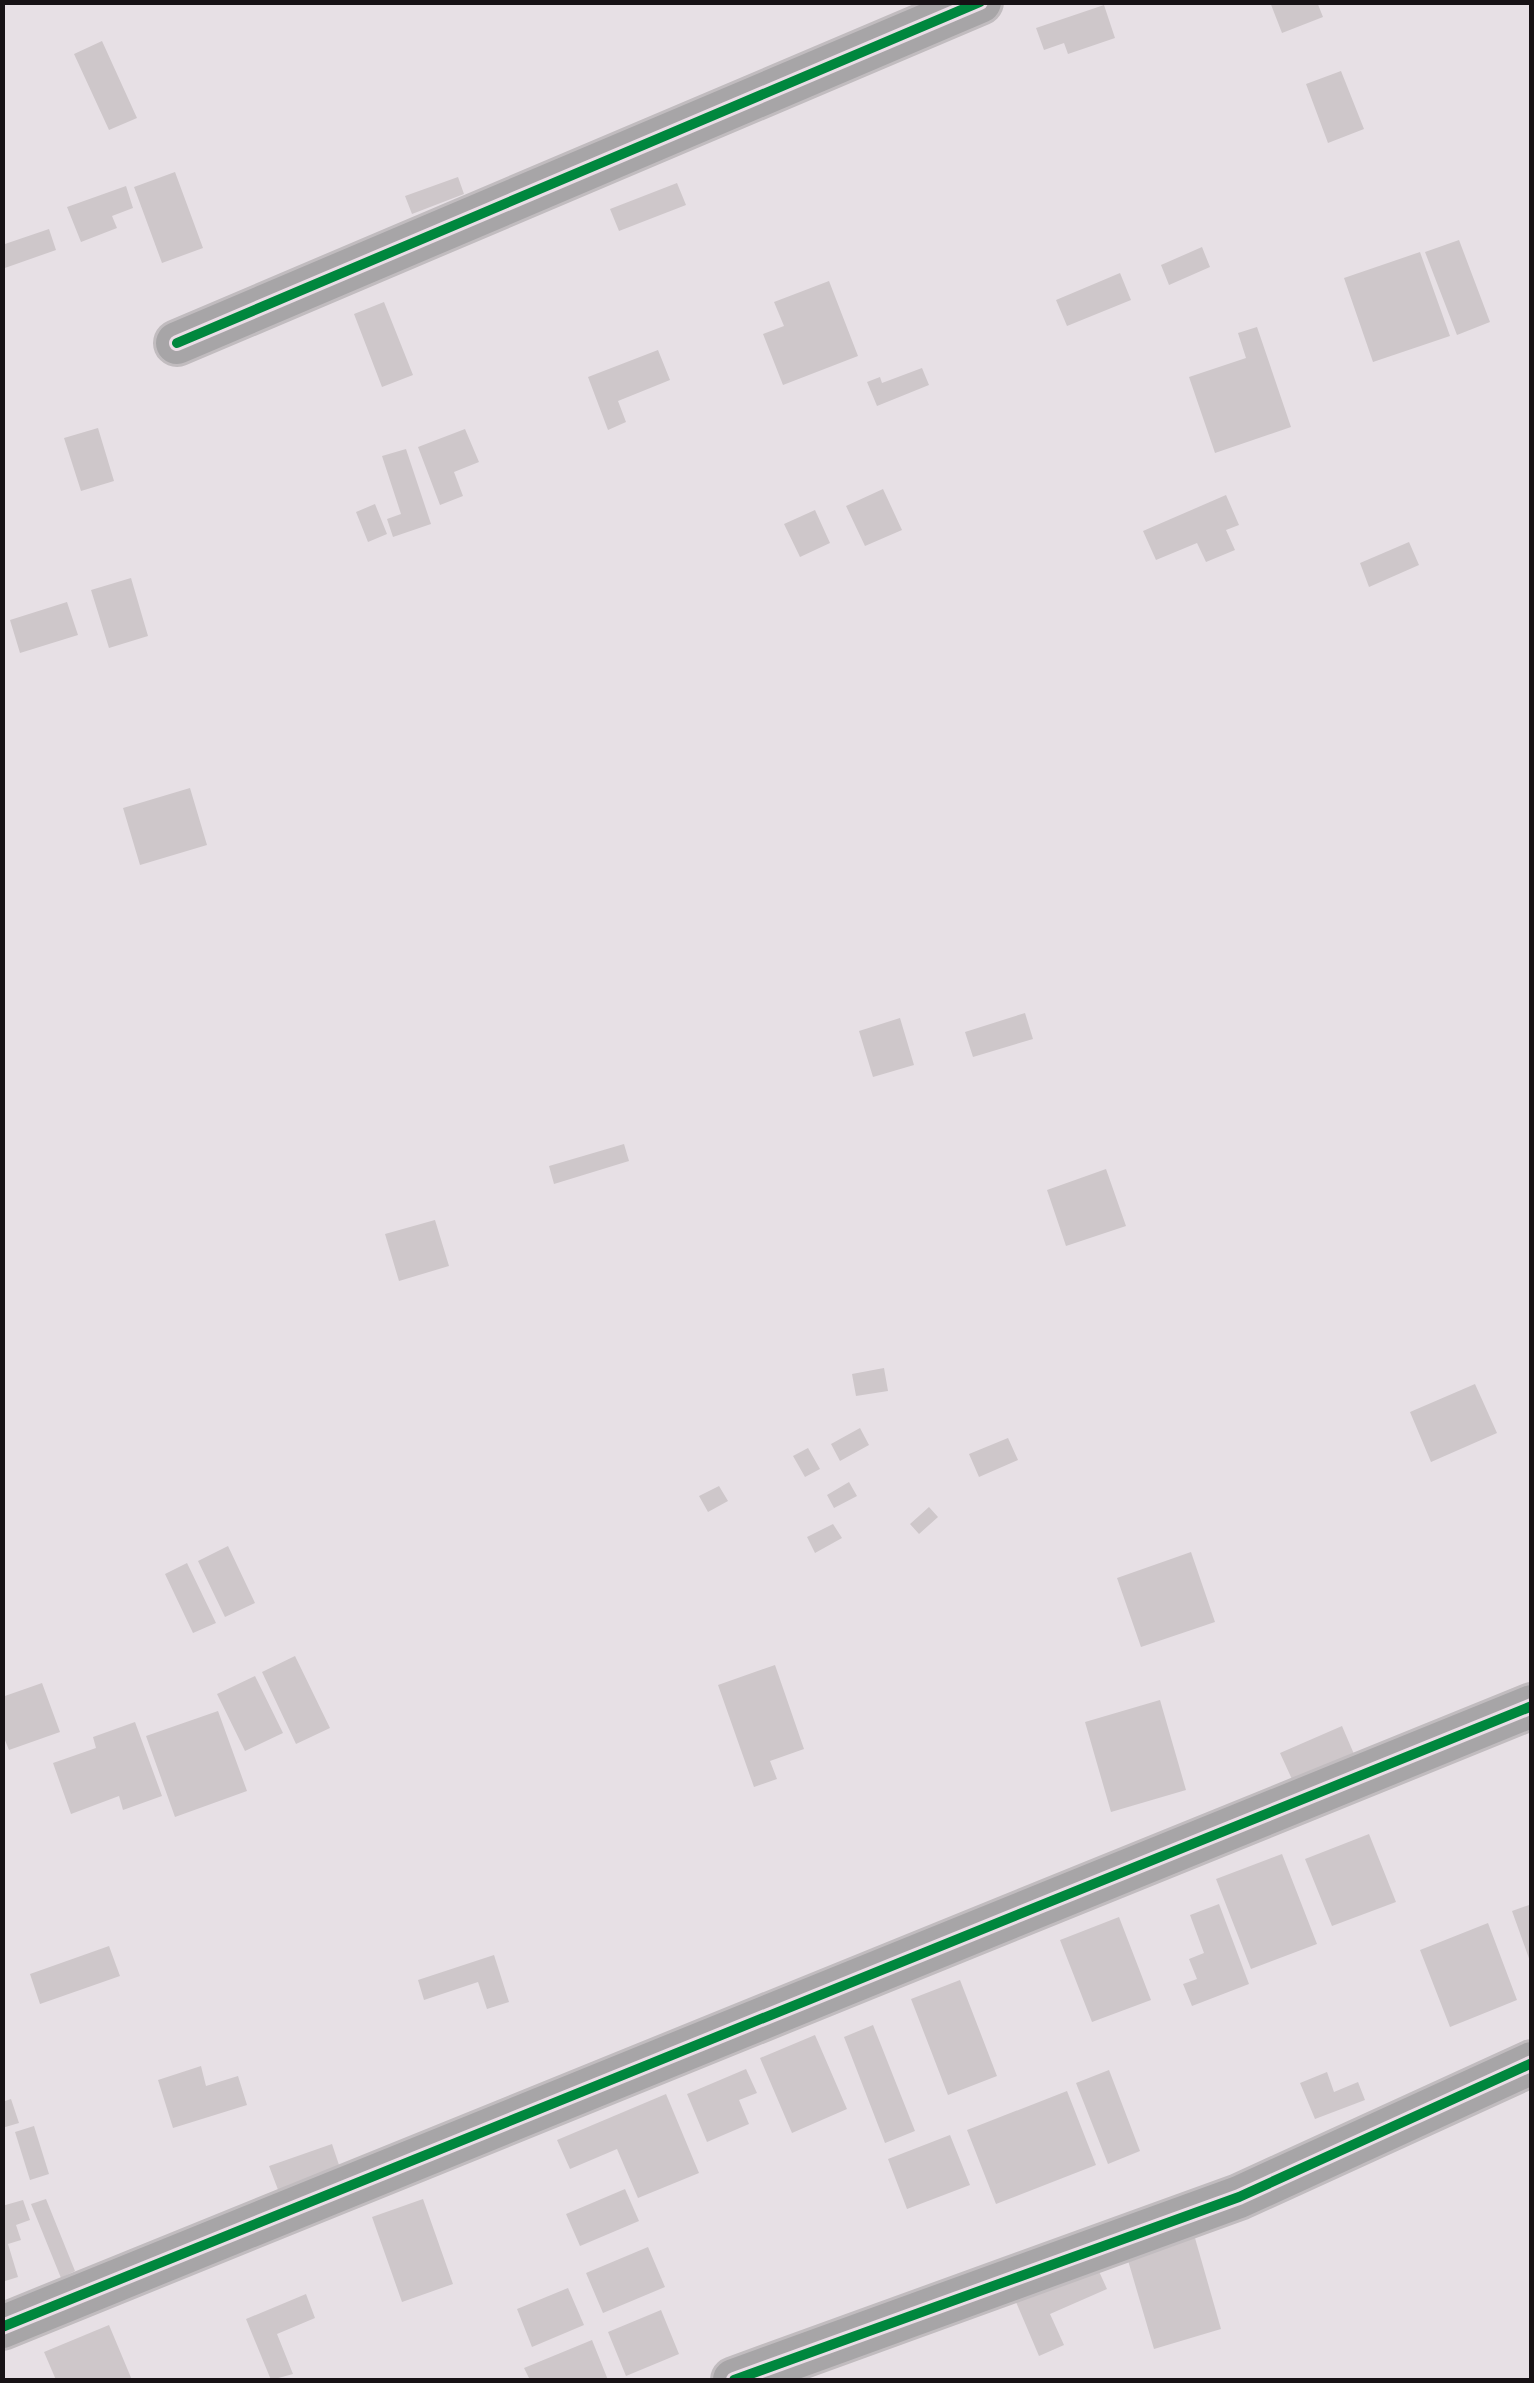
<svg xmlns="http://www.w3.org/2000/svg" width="1534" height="2383" viewBox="0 0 1534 2383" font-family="'Noto Sans',sans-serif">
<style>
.building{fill:#cec7ca}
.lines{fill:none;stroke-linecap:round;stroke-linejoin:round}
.minor-casing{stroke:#c1bcbf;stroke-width:48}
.minor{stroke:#a7a5a7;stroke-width:42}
.cycleway-casing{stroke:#eadde6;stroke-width:16}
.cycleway{stroke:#00873e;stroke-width:10}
</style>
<rect width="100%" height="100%" fill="#e7e0e5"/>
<path class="building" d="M1270,2H1317L1323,17L1282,33Z
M1104,5L1115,38L1068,54L1064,43L1044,50L1036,28Z
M102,41L137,118L109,130L74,54Z
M1341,71L1364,129L1328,143L1306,84Z
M175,172L203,248L162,263L134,187Z
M458,177L464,194L412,214L405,196Z
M677,183L686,205L619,231L610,209Z
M126,186L133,208L112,216L117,228L81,242L67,207Z
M49,229L56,250L2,269V245Z
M1459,240L1490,322L1457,335L1425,252Z
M1202,247L1210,267L1169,285L1161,265Z
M1420,252L1450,336L1373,362L1344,278Z
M1120,273L1131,300L1067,326L1056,300Z
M829,281L858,356L783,385L763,334L784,326L774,302Z
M384,302L413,375L382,387L354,314Z
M1257,327L1291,427L1215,453L1189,377L1246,358L1238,333Z
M658,350L670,380L618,401L626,422L608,430L588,377Z
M922,368L929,385L877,406L867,382L880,377L882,383Z
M98,428L114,481L81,491L64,438Z
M465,429L479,462L454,472L463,496L440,505L418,447Z
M406,449L431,524L393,537L387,519L401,514L382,456Z
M883,489L902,530L865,546L846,506Z
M1226,495L1239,525L1226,530L1235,550L1206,562L1197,543L1156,560L1143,531Z
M375,504L387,534L368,542L356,512Z
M815,510L830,543L800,557L784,524Z
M1409,542L1419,565L1369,587L1360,563Z
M131,578L148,636L109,648L91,590Z
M67,602L78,635L20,653L10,620Z
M190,788L207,845L140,865L123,808Z
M1025,1013L1033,1039L973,1057L965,1032Z
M900,1018L914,1065L873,1077L859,1031Z
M624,1144L629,1161L554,1184L549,1166Z
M1106,1169L1126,1226L1066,1246L1047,1190Z
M435,1220L449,1266L399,1281L385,1234Z
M884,1368L888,1391L856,1396L852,1374Z
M1475,1384L1497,1433L1431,1462L1410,1412Z
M860,1428L869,1445L840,1461L831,1444Z
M1008,1438L1018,1460L979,1477L969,1454Z
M808,1448L820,1469L805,1477L793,1456Z
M849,1482L857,1496L834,1508L827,1495Z
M719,1486L728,1501L708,1512L699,1496Z
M929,1507L938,1517L919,1534L910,1524Z
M833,1524L842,1538L815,1553L807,1537Z
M228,1546L255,1603L225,1617L198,1561Z
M1191,1552L1215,1622L1141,1647L1117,1578Z
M187,1563L216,1623L193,1633L165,1574Z
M295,1656L330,1728L296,1744L262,1672Z
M775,1665L804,1749L770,1761L777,1779L754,1787L718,1685Z
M255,1676L283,1733L245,1751L217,1694Z
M42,1683L60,1732L9,1750L2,1733V1697Z
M1160,1700L1186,1790L1111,1812L1085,1722Z
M218,1711L247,1791L175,1817L146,1736Z
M135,1722L162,1796L123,1810L119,1796L71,1814L53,1763L96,1748L93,1737Z
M1342,1726L1357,1761L1296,1788L1280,1753Z
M1369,1834L1396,1902L1332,1926L1305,1859Z
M1282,1854L1317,1944L1251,1969L1216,1879Z
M1219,1904L1249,1984L1192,2006L1183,1984L1197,1979L1189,1959L1204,1953L1190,1915Z
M1532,1904V1964H1531L1512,1911Z
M1119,1917L1151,2000L1092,2022L1060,1940Z
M1488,1923L1517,2000L1450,2027L1420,1950Z
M109,1946L120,1976L40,2004L30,1974Z
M494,1955L509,2002L487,2009L478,1982L424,2000L418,1980Z
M960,1980L997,2076L948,2095L911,1999Z
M873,2025L915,2131L885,2143L844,2037Z
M815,2035L847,2109L792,2133L760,2058Z
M201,2066L206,2086L238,2076L247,2105L173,2128L158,2080Z
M746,2069L757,2093L739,2100L749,2124L707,2142L687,2094Z
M1109,2070L1140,2151L1108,2164L1076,2083Z
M1327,2072L1334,2092L1358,2082L1365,2100L1315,2119L1300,2083Z
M1067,2091L1096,2165L996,2204L967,2130Z
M666,2094L699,2173L638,2198L617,2149L570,2169L557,2140Z
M11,2099L19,2123L2,2128V2102Z
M34,2126L49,2174L30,2180L15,2132Z
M950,2135L970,2185L907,2209L888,2159Z
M332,2144L342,2174L280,2195L269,2166Z
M625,2189L639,2221L580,2246L566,2214Z
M46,2199L75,2271L61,2278L31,2204Z
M423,2199L453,2284L402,2302L372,2217Z
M23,2200L30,2220L16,2225L21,2240L8,2244L18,2277L2,2282V2206Z
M1195,2238L1221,2329L1154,2349L1127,2257Z
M648,2247L665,2287L603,2313L586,2273Z
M1097,2267L1107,2289L1050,2314L1064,2345L1039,2356L1016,2302Z
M568,2288L584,2325L532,2347L517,2309Z
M306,2294L315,2318L277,2334L293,2374L271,2380L246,2319Z
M661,2310L679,2354L626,2376L608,2332Z
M109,2325L132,2380H56L44,2352Z
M592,2340L608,2380H530L524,2368Z"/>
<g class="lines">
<defs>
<path id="minor" d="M177,343L980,2
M2,2327L1532,1706
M734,2380L1239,2197L1532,2063"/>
</defs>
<use href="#minor" class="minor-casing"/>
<use href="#minor" class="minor"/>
<defs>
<path id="cycleway" d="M177,343L980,2
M2,2327L1532,1706
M734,2380L1239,2197L1532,2063"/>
</defs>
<use href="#cycleway" class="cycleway-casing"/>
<use href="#cycleway" class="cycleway"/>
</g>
<rect width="1534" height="2383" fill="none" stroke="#171215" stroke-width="10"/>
</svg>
